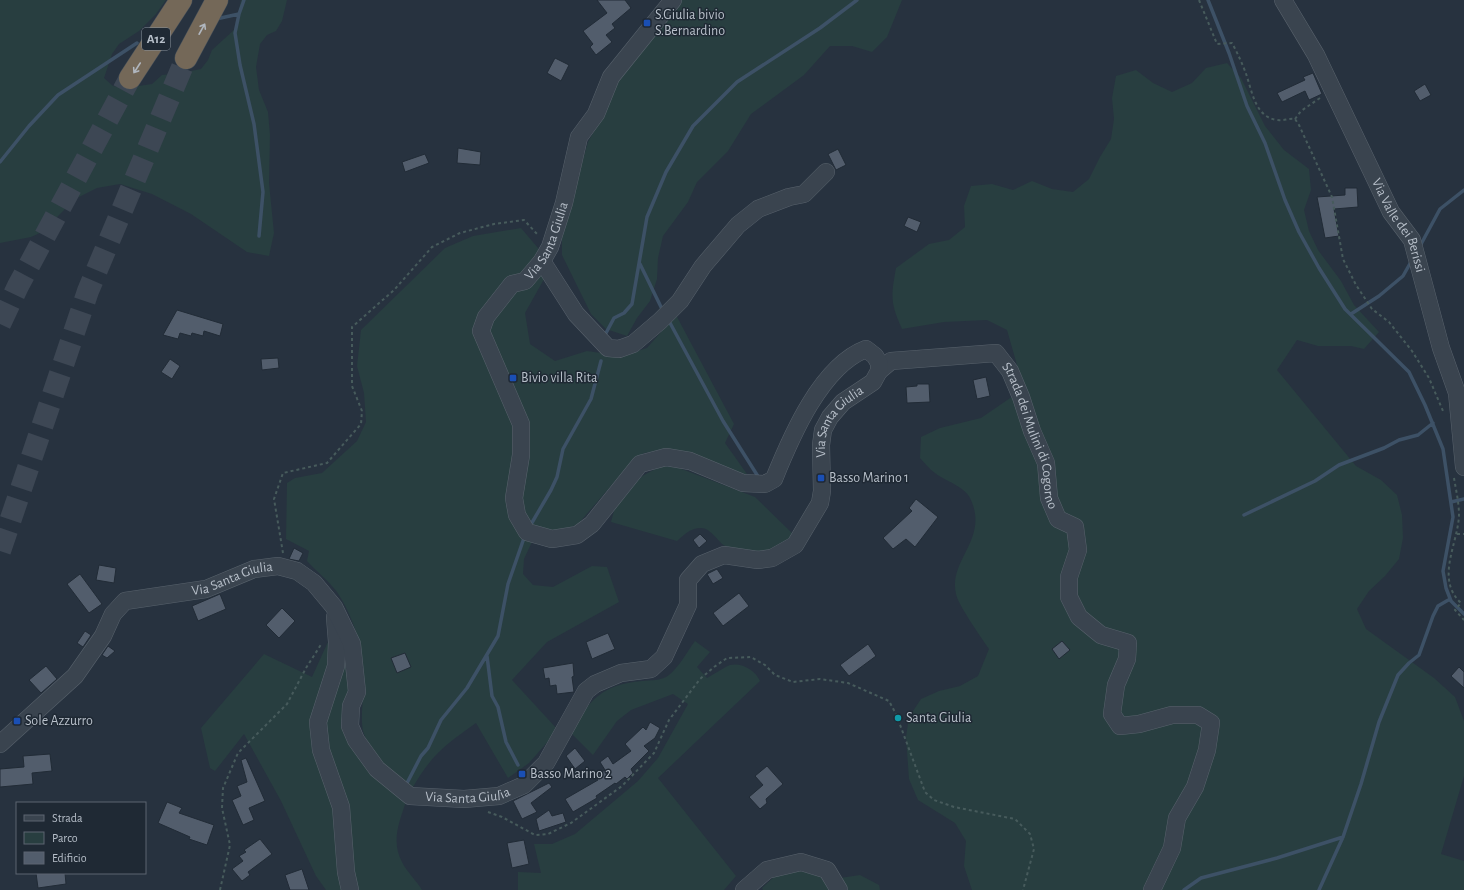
<svg xmlns="http://www.w3.org/2000/svg" width="1464" height="890" viewBox="0 0 1464 890" font-family="'Alegreya Sans',sans-serif">
<style>
.green{fill:#283e40}
.lines{fill:none;stroke-linecap:round;stroke-linejoin:round}
.stream{stroke:#3d5166;stroke-width:3.5}
.building{fill:#525d6c;stroke:#212b36}
.highway-tunnel{stroke:#3d4754;stroke-width:22;stroke-dasharray:22 11;stroke-linecap:butt}
.minor-casing{stroke:#58626c;stroke-width:18}
.highway-casing{stroke:#454f59;stroke-width:23}
.path{stroke:#475b5c;stroke-width:2;stroke-dasharray:3 3;stroke-linecap:butt}
.minor{stroke:#3a444f;stroke-width:17}
.highway{stroke:#746858;stroke-width:22}
.oneway{stroke:#b0b6be}
.transit-dot{fill:#1a4fb4;stroke:#1f2934;stroke-width:1.5}
.culture-dot{fill:#0f9aa8;stroke:#1f2934;stroke-width:1.5}
.labels{text-anchor:middle;dominant-baseline:central;stroke-width:3;stroke-linejoin:round;paint-order:stroke}
.shield{fill:#1f2934;stroke:#89929c;stroke-width:1}
.shield-label{font-size:13px;font-weight:bold;fill:#b7bfc9}
.poi-label{font-size:14px;fill:#b7bfc9;stroke:#1f2934;text-anchor:start}
.street-label{font-size:14px;fill:#b7bfc9;stroke:#1f2934}
</style>
<rect width="100%" height="100%" fill="#27323f"/>
<path class="green" d="M0,0H166L156,14L139,31L119,44L112,54L104,78L113,86L125,88L152,84L162,75L181,73L201,69L208,60L212,50L235,29L241,0H287L282,21L276,31L267,35L260,44L256,67L259,90L268,112L270,135L269,183L274,233L269,256L247,252L191,214L152,194L120,184L97,188L75,199L42,232L31,237L0,243Z
M682,0H902L887,37L872,52L852,46H830L804,75L751,114L728,151L697,182L688,202L663,236L658,258L657,279L650,301L637,318L627,336L606,329L591,314L562,255V234L588,142L603,115L620,76Z
M1227,63L1241,78L1265,126L1284,150L1309,169L1311,190L1304,210L1309,231L1318,250L1341,281L1354,305L1379,332L1364,349L1351,346H1318L1297,340L1277,370L1356,466L1381,480L1397,495L1402,515L1403,538L1399,559L1385,576L1369,591L1357,609L1366,629L1434,678L1455,697L1464,721V776L1441,854L1464,861V890H972L964,866L966,841L955,823L918,800L909,779L906,737L909,717L921,699L939,691L960,686L978,676L989,649C981,637 958,605 956,594C948,559 990,539 970,498C964,486 945,481 935,473C929,469 925,463 920,458L921,437L940,428L981,418L1016,394L1019,372L1007,330L987,320L944,322L902,329C890,303 891,296 896,268L929,244L949,240L965,227L964,206L971,186L992,184L1013,190L1032,181L1052,189L1073,192L1089,179L1100,157L1111,139L1114,119L1112,98L1116,76L1136,70L1153,83L1172,92L1192,83L1206,68Z
M521,228L538,248L548,272L525,313L530,344L555,361L587,351L622,356L647,348L676,315L734,424L725,443L747,474L743,476L664,450L644,453L629,465L579,523L566,530H548L538,529L524,559L523,574L533,585L553,587L592,566L607,567L619,602L547,642L512,680L558,730L529,763L508,778L476,723C445,745 431,755 412,789C393,773 370,755 363,731C360,717 364,693 364,679C364,650 353,616 337,592C329,581 316,571 307,561L309,551L286,539L287,483L295,478L322,473L357,441L366,422L364,393L357,366L361,330L445,248L473,236Z
M663,466L679,468L755,497L793,534C777,552 761,556 737,550C734,548 729,548 725,546C717,541 711,528 701,528C690,528 684,535 677,541L611,522C613,516 614,508 617,502C625,485 647,472 663,466Z
M339,624L351,653L348,728L406,802C399,822 391,842 402,862C407,872 416,880 422,890H326L316,876L281,801L244,734L215,771L210,768L201,728L264,654L312,677L327,644Z
M695,641L710,652L697,667L707,678C714,674 723,668 730,665C742,662 756,671 760,681L658,778L736,876L724,890H518V872L541,873L534,844H552L575,834L638,781L658,758L688,704L673,694L631,710L617,721L593,755L570,732C591,699 601,685 642,681C650,680 662,681 669,675C679,667 687,652 695,641Z
M798,871L840,878L860,875L879,885L880,890H763L762,888L777,874Z"/>
<g class="lines">
<path class="stream" d="M244,0L239,14L235,33L240,65L254,124L263,192L259,236
M1208,0L1229,53L1247,106L1265,143L1285,200L1299,232L1319,268L1345,309L1409,372L1425,405L1443,449L1453,517L1443,571L1446,588L1451,601L1464,614
M216,19L239,14
M0,162L29,126L58,95L137,43
M1420,246L1440,209L1464,190
M640,264L662,309
M1351,314L1379,296L1403,276L1412,260
M669,321L723,421L759,478
M606,333L614,318L624,313L632,304L647,217L666,172L693,126L737,82L820,28L857,0
M1451,502L1464,499
M1244,515L1315,481L1339,465L1384,448L1399,440L1418,435L1433,423
M530,526L551,490L557,477L563,449L591,399L601,361
M487,656L492,696L498,707L506,742L518,765
M406,785L421,756L428,748L441,720L467,688L498,636L508,584L524,538
M1184,890L1201,878L1277,858L1343,837
M1319,890L1343,837L1361,784L1379,722L1398,675L1409,663L1419,655L1433,616L1438,606L1450,599"/>
</g>
<path class="building" d="M597,0H625L631,8L612,24L615,28L606,35L612,42L596,55L590,47L593,44L583,31L607,13Z
M555,58L569,65L561,81L547,73Z
M1313,73L1322,94L1309,100L1305,91L1282,102L1277,93L1305,80L1303,77Z
M1425,84L1431,95L1420,101L1414,91Z
M458,148L481,152L480,165L457,163Z
M838,149L846,165L836,170L828,154Z
M425,154L429,163L405,172L402,162Z
M1345,188H1357L1358,207L1334,209L1339,236L1325,238L1317,197L1345,195Z
M908,217L921,222L917,232L904,226Z
M177,310L223,324L220,336L204,331L203,336L192,333L191,336L180,333L178,339L163,335Z
M278,358L279,368L262,370L261,359Z
M170,359L180,366L172,379L161,372Z
M986,377L990,396L977,399L973,380Z
M917,384H929L930,402L907,403L906,387L917,386Z
M916,499L938,517L915,547L906,539L893,549L883,538L912,511L909,508Z
M700,534L707,541L699,548L693,540Z
M294,548L303,553L299,561L289,559Z
M99,565L116,568L114,583L96,580Z
M717,569L723,578L713,584L707,574Z
M80,574L102,604L89,613L67,584Z
M739,593L749,606L723,626L713,613Z
M220,594L226,609L198,621L192,606Z
M282,608L295,621L279,638L266,625Z
M85,631L91,635L83,647L77,643Z
M608,633L615,649L592,659L586,642Z
M1062,641L1070,650L1059,659L1052,649Z
M868,644L876,656L849,676L840,665Z
M108,646L115,651L107,658L102,655Z
M405,653L411,667L397,673L391,658Z
M573,663L574,676L572,677L574,692L557,694L556,685L550,686L549,678L545,679L543,668Z
M46,666L57,679L41,693L29,680Z
M1459,667L1464,672V688L1451,676Z
M650,722L660,728L655,738L644,746L649,751L631,769L633,773L627,779L625,777L616,784L615,783L596,796L597,798L573,812L565,799L598,780L596,776L605,770L600,762L608,756L613,764L631,751L625,744L643,727L646,730Z
M575,748L585,761L575,769L566,756Z
M50,754L52,771L32,773L33,784L0,787V769L24,767L23,756Z
M246,758L265,801L249,808L254,820L243,825L232,800L241,796L237,786L247,782L241,760Z
M767,766L783,784L766,799L767,803L760,809L749,797L763,785L755,776Z
M549,783L552,787L531,803L537,812L522,819L513,801Z
M167,802L182,808L179,813L214,825L207,845L189,839L190,837L158,823Z
M549,810L552,816L563,813L566,822L539,831L536,819Z
M260,839L272,854L248,872L250,875L242,881L232,869L243,861L239,856L246,852L244,850Z
M524,840L529,864L512,868L507,843Z
M302,869L309,890H290L285,875Z
M36,873H65L66,884L38,888Z"/>
<g class="lines">
<path class="highway-tunnel" d="M0,324L18,286L130,78
M0,551L88,291L186,58"/>
<defs>
<g id="minor">
<path id="s1" d="M1283,0L1316,55L1391,212L1412,240L1441,348L1457,393L1464,467"/>
<path d="M542,261L576,314L608,348L619,349L633,344L660,321L680,301L703,266L738,225L758,209L789,197L804,194L826,172"/>
<path id="s2" d="M879,371L891,361L996,353L1010,371L1021,397L1032,431L1046,463L1049,498L1058,519L1075,527L1078,550L1069,577V597L1079,617L1101,635L1128,643L1127,659L1116,685L1112,714L1120,726L1139,724L1172,715H1198L1211,723L1207,750L1195,787L1177,818L1172,848L1152,890"/>
<path d="M335,617L337,642L336,666L318,722L321,750L341,807L346,872L350,890"/>
<path id="s3" d="M0,744L75,676L103,636L113,614L125,601L206,589L254,569L278,566L297,571L314,583L334,607L352,644L357,692L351,706L350,726L356,740L377,769L410,796L464,799L499,796L524,785L546,763L586,691L595,684L621,673L651,669L664,657L688,605V580L702,564L724,555L758,560L772,558L795,545L820,503L822,491L821,445L823,430L830,417L843,402L873,382L879,371V363L875,356L866,349C821,366 791,437 774,479L765,484L743,483L690,461L666,457L640,464L592,524L577,535L552,539L527,532L517,515L514,498L521,455V424L481,331L486,317L512,284L525,281L542,261L550,247L564,203L579,137L596,114L611,77L673,0"/>
<path d="M744,890L767,870L801,862L827,870L839,890"/>
</g>
<path id="highway" d="M186,58L217,0
M130,78L181,0"/>
</defs>
<use href="#minor" class="minor-casing"/>
<use href="#highway" class="highway-casing"/>
<path class="path" d="M1199,0L1217,44L1232,43C1237,52 1241,61 1245,71C1252,89 1254,117 1277,120C1283,121 1289,118 1295,119L1299,125L1332,197L1343,259L1356,285L1372,309L1389,322L1412,351L1429,378L1443,411
M1295,119L1301,111L1320,98
M1454,478C1456,490 1459,503 1459,515C1458,544 1435,579 1461,603L1455,610L1464,620
M1457,534H1464
M283,553L274,499L283,473L327,463L361,424L362,411L352,386V327L394,290L432,247L460,233L494,224L524,220L538,235
M488,812L502,817L535,835L548,834L571,823L622,786L654,753L669,720L700,679L714,667L727,658L751,657L765,665L775,675L793,682L820,679L848,683L889,701L896,714L925,792L934,800L954,807L1015,819L1030,834L1034,849L1023,890
M220,890L230,845L222,808L223,788L238,753L287,704L306,668L322,643"/>
<use href="#minor" class="minor"/>
<use href="#highway" class="highway"/>
</g>
<defs><path id="oneway-shaft" d="M-6 0H5M1.5-3L5.5 0L1.5 3" fill="none" stroke-width="1.6" stroke-linecap="round" stroke-linejoin="round"/></defs>
<g class="oneway">
<use href="#oneway-shaft" transform="translate(202 29) rotate(-61)"/>
<use href="#oneway-shaft" transform="translate(137 68) rotate(123)"/>
</g>
<g class="transit-dot">
<rect x="643" y="19" width="8" height="8" rx="2"/>
<rect x="509" y="374" width="8" height="8" rx="2"/>
<rect x="817" y="474" width="8" height="8" rx="2"/>
<rect x="13" y="717" width="8" height="8" rx="2"/>
<rect x="518" y="770" width="8" height="8" rx="2"/>
</g>
<circle class="culture-dot" cx="898" cy="718" r="4"/>
<g class="labels">
<rect class="shield" x="142" y="28" width="28" height="22" rx="3"/>
<g class="shield-label">
<text x="156" y="39">A12</text>
</g>
<g class="poi-label">
<text x="655" y="15">S.Giulia bivio<tspan x="655" dy="16">S.Bernardino</tspan></text>
<text x="521" y="378">Bivio villa Rita</text>
<text x="829" y="478">Basso Marino 1</text>
<text x="906" y="718">Santa Giulia</text>
<text x="25" y="721">Sole Azzurro</text>
<text x="530" y="774">Basso Marino 2</text>
</g>
<g class="street-label">
<text stroke="none"><textPath href="#s1" startOffset="254">Via Valle dei Berissi</textPath></text>
<text stroke="none"><textPath href="#s3" startOffset="2173">Via Santa Giulia</textPath></text>
<text stroke="none"><textPath href="#s3" startOffset="1297">Via Santa Giulia</textPath></text>
<text stroke="none"><textPath href="#s2" startOffset="212">Strada dei Mulini di Cogorno</textPath></text>
<text stroke="none"><textPath href="#s3" startOffset="302">Via Santa Giulia</textPath></text>
<text stroke="none"><textPath href="#s3" startOffset="698">Via Santa Giulia</textPath></text>
</g>
</g>
<rect x="16" y="802" width="130" height="72" fill="#1f2934" stroke="#5c6570"/>
<rect x="24" y="815" width="20" height="6" fill="#3a444f" stroke="#5c6570"/>
<text x="52" y="822" font-size="12" fill="#b7bfc9">Strada</text>
<rect x="24" y="832" width="20" height="12" fill="#283e40" stroke="#5c6570"/>
<text x="52" y="842" font-size="12" fill="#b7bfc9">Parco</text>
<rect x="24" y="852" width="20" height="12" fill="#525d6c" stroke="#5c6570"/>
<text x="52" y="862" font-size="12" fill="#b7bfc9">Edificio</text>
</svg>
